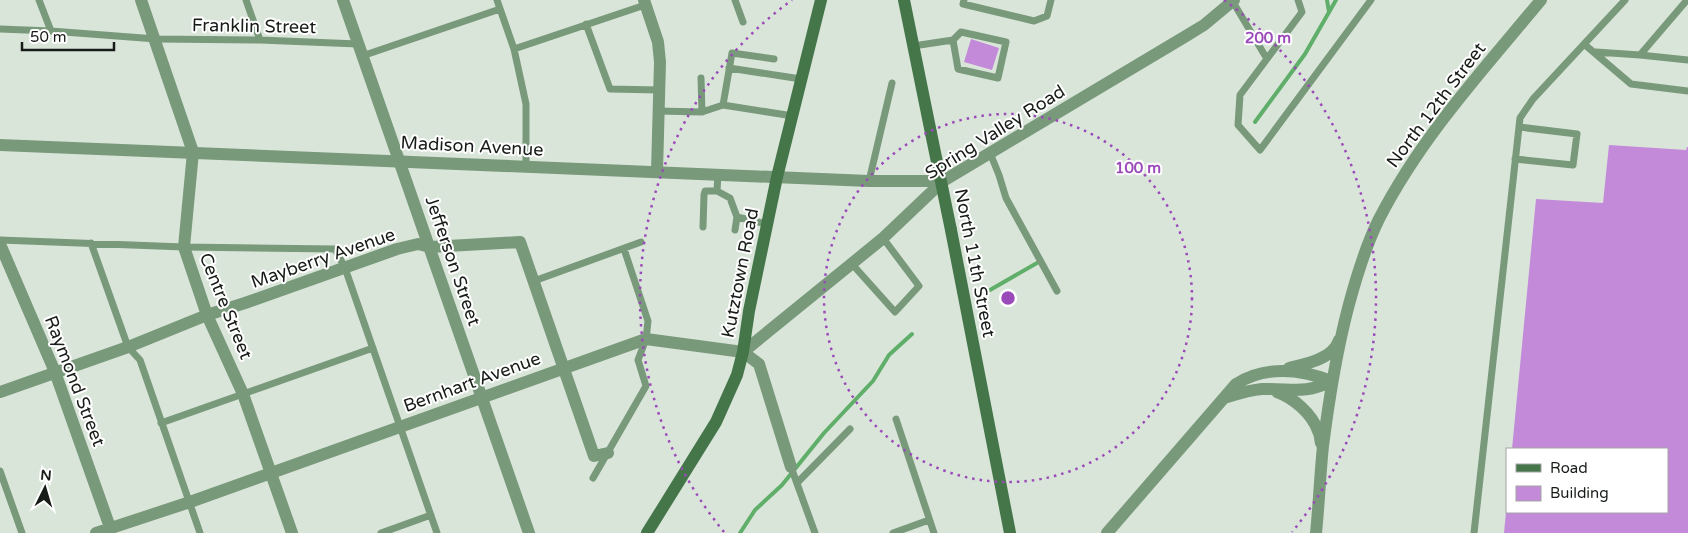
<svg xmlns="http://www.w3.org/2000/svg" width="1688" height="533" viewBox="0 0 1688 533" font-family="'Varela Round',sans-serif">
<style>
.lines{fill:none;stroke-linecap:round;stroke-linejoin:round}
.stream{stroke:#5fae69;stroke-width:4}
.building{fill:#c38ada}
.service{stroke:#79997b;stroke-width:7}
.minor{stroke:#79997b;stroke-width:12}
.tertiary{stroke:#79997b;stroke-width:12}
.secondary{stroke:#45764a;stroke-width:12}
.secondary-bridge{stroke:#45764a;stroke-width:12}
.ring{fill:none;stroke:#9b4ab9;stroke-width:2.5;stroke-dasharray:2.5 5}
.labels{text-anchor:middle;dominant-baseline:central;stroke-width:4;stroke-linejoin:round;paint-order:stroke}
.street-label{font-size:18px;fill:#181c18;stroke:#fff}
.centre{fill:#9b4ab9;stroke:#fff;stroke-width:2.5}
.ring-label{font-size:15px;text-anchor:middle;font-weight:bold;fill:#9b4ab9;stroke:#fff;stroke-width:4;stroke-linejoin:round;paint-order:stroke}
</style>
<rect width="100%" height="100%" fill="#dae5da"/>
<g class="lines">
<path class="stream" d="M1327,0L1329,12
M1255,122L1305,54L1336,0
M990,290L1037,263
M740,533L755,510L782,485L824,433L873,381L889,355L912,334"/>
</g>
<path class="building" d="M971,39L999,48L992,70L964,62Z
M1609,145L1686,150L1687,147H1688V533H1504L1506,512H1667V449H1512L1536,199L1603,203Z"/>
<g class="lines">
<path class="service" d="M39,0L51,31
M246,0L260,40
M497,0L514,49L526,104V167
M735,0L743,22
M964,0L963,4L1034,21L1047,16L1051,0
M1298,0L1302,12L1240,95L1238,125L1260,150L1371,0
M1233,2L1267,59
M586,24L610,89L659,90
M0,29L51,31L156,39L260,40L358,44
M1584,44L1631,84L1688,91
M913,46L953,40L961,32L1006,42L998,78L958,69L953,40
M514,49L645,5
M1596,52L1640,55L1687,0
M1640,55L1688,60
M362,56L500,9
M729,68L801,79
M701,78L702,112
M723,105L793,116
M658,111L702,112L723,105L732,53L774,59
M990,153L999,175L1006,198L1057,291
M1515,159L1573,165L1577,134L1519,127
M869,181L892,83
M717,191L730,198L737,217L767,224
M703,227L704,195L705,191H717L718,174
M735,230L737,217
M0,240L184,247L335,249L345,268L437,533
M91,243L128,347L140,360L200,533
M852,264L895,312L919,286L883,238
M534,281L641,242
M896,419L934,533
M161,423L373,348
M791,467L815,533
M0,471L22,533
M593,478L646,386L638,360L646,339L648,321L624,249
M797,483L850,429
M381,533L431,515
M893,533L929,520
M1474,533L1520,118L1533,99L1625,0"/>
<path class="minor" d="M141,0L193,152L184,247L207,315L243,394L292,533
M343,0L529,533
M644,0L658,42L660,62L657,171
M0,244L55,372L112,533
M1289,368C1306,364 1333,359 1339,340
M0,392L128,347L207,315L245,303L397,249L418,244L430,247L520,242L594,456L608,453
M1277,392C1294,398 1312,414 1318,431C1320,434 1320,439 1321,443
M1224,398C1237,394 1249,390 1262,389C1292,388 1303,395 1332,381
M96,533L190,502L646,339L743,352L759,364L791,467
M1107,533L1236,384C1266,365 1300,369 1332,381
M1316,533C1319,504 1320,475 1323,446C1329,399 1336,354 1348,308C1356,278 1365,247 1379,219C1421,137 1483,70 1541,0"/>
<path class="tertiary" d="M0,145L869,181H943
M743,352L882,239L943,181L1186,36L1204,25L1234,0"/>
<path class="secondary" d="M904,0L931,133
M951,230L1010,533
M647,533L716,422L737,375L743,352L749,311L777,177L821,0"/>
<path class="secondary-bridge" d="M931,133L951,230"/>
</g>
<g class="ring">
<circle cx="1008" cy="298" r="184"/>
<path d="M724 532A368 368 0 0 1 792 0M1224 0A368 368 0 0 1 1292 532"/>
</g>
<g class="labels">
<g class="street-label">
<text transform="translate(254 26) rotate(1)">Franklin Street</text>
<text transform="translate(1436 105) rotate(-53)">North 12th Street</text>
<text transform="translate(995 132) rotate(-32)">Spring Valley Road</text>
<text transform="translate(472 146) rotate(3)">Madison Avenue</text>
<text transform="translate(323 258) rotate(-19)">Mayberry Avenue</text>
<text transform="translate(453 261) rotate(71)">Jefferson Street</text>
<text transform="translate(975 263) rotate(79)">North 11th Street</text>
<text transform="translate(740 273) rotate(-79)">Kutztown Road</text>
<text transform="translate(226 306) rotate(68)">Centre Street</text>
<text transform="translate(75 381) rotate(69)">Raymond Street</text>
<text transform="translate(472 382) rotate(-20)">Bernhart Avenue</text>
</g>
</g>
<circle cx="1008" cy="298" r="8" class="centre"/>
<g class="ring-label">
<text x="1268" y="43">200 m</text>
<text x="1138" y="173">100 m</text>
</g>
<rect x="1506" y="448" width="162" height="65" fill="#ffffff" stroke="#a3a4a3"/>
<rect x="1516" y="464" width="25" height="8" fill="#45764a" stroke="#a3a4a3"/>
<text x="1550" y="473" font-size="15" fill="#181c18">Road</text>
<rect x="1516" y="486" width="25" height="15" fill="#c38ada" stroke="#a3a4a3"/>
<text x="1550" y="498" font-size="15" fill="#181c18">Building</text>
<g transform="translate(45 488) rotate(5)" stroke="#ffffff" stroke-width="4" paint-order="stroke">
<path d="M0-4L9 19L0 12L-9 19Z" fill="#181c18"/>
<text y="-8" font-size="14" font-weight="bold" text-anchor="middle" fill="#181c18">N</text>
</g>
<path d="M22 42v8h92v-8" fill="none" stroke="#181c18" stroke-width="2.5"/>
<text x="30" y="42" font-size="15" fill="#181c18" stroke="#ffffff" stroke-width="4" paint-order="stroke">50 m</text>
</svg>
